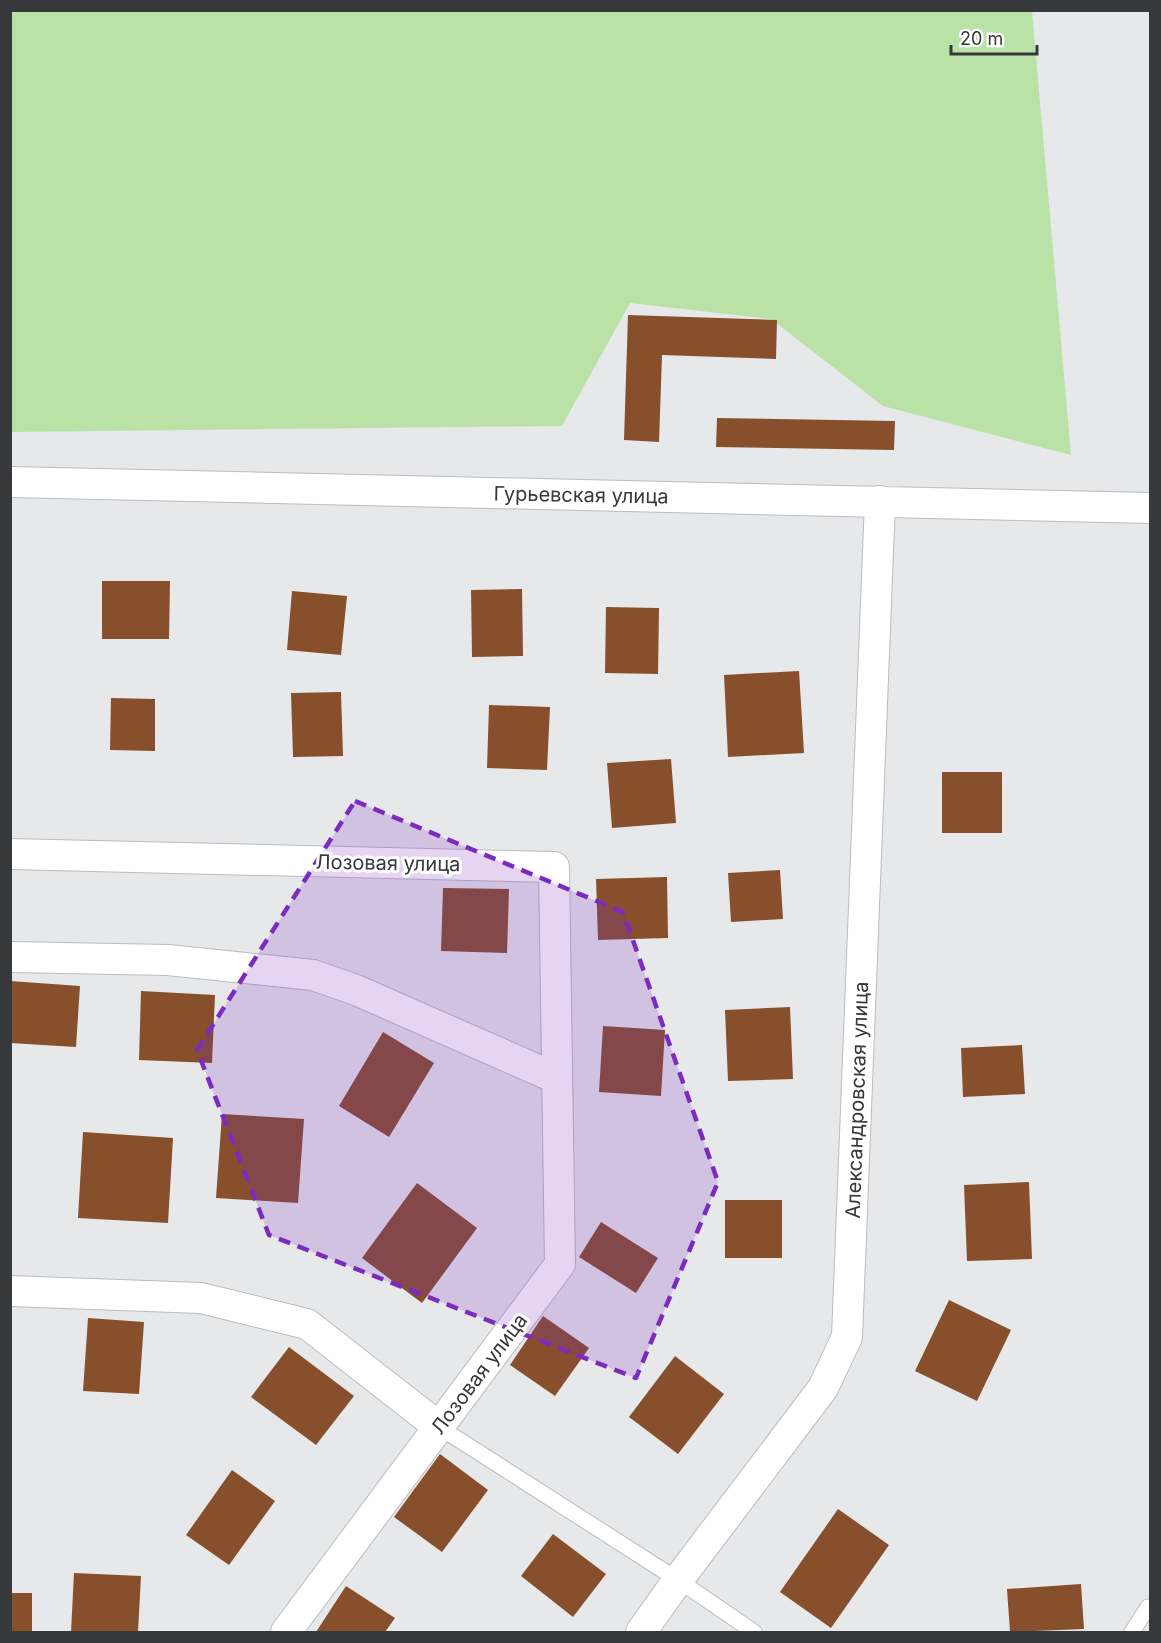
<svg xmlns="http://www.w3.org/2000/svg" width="1161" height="1643" viewBox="0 0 1161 1643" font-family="Inter,sans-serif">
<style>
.green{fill:#bbe2a6}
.building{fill:#884f2d}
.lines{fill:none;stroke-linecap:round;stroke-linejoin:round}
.service-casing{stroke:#babcbf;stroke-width:17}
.minor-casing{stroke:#babcbf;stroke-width:32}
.service{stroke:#fff;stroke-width:15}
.minor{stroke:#fff;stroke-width:30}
.marked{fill:#7b2cbf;fill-opacity:0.2;stroke:#7b2cbf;stroke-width:4.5;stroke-dasharray:12 8;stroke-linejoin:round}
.labels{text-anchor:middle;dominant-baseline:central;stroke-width:6;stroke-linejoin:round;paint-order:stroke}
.street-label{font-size:20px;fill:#373839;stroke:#fff}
</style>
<rect width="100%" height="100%" fill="#e6e8ea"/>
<path class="green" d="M10,11H1032L1071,455L883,406L771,319L630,303L562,426L11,432Z"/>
<path class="building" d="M628,315L777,320L776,359L662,355L659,442L624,440Z
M717,418L895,421L894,450L716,447Z
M102,581H170L169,639H102Z
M522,589L523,656L472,657L471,590Z
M292,591L347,596L341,655L287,650Z
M606,607L659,608L658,674L605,673Z
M799,671L804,753L728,757L724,675Z
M341,692L343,756L293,757L291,693Z
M111,698L155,699V751L110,750Z
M489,705L550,707L547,770L487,768Z
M671,759L676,823L612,828L607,763Z
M942,772H1002V833H942Z
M780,870L783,919L731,922L728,873Z
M667,877L668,938L598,940L596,879Z
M443,888L509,889L507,953L441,951Z
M10,981L80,986L76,1047L10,1043Z
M141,991L215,995L212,1063L139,1060Z
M790,1007L793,1079L728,1081L725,1010Z
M603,1026L665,1030L661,1096L599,1092Z
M383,1032L434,1063L389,1137L339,1106Z
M1022,1045L1025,1094L963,1097L961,1048Z
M222,1114L304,1119L298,1203L216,1198Z
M83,1132L173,1138L168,1223L78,1218Z
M1029,1182L1032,1259L967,1261L964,1185Z
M417,1183L477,1228L422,1303L362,1258Z
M725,1200H782V1258H725Z
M601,1222L658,1258L636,1293L579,1257Z
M949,1300L1011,1330L977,1401L915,1371Z
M543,1316L589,1348L555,1396L510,1365Z
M88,1318L144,1322L139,1394L83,1391Z
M289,1347L354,1396L316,1445L251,1397Z
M675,1356L724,1394L678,1454L629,1417Z
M440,1454L488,1490L442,1552L394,1517Z
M232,1470L275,1501L229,1565L186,1535Z
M838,1509L889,1545L831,1628L780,1592Z
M553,1534L606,1574L573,1617L521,1576Z
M74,1573L141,1576L138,1632H71Z
M1081,1584L1084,1629L1010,1632L1007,1589Z
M346,1586L395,1618L385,1632H316Z
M10,1593H32V1632H10Z"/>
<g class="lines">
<defs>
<path id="service" d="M439,1427L678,1580L754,1632
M1132,1632L1148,1607H1150"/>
<path id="minor" d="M10,482L1150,508
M10,854L554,867L560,1264L286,1632
M10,957L168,960L313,975L356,990L556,1078
M10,1291L201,1298L307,1324L439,1427
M641,1632L678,1580L823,1388L847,1337L880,501"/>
</defs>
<use href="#service" class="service-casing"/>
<use href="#minor" class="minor-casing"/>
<use href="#service" class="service"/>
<use href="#minor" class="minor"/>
</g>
<path class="marked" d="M355,801L623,912L718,1182L636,1378L269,1235L197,1050Z"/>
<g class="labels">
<g class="street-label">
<text transform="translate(581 495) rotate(1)">Гурьевская улица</text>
<text transform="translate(388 863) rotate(1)">Лозовая улица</text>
<text transform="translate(857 1100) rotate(-88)">Александровская улица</text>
<text transform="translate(479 1374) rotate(-53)">Лозовая улица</text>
</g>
</g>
<rect width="1161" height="1643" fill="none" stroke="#373839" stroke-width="24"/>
<path d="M951 45v9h86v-9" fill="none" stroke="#373839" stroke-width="3"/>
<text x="960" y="45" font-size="18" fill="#373839" stroke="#ffffff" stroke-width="4.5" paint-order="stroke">20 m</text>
</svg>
